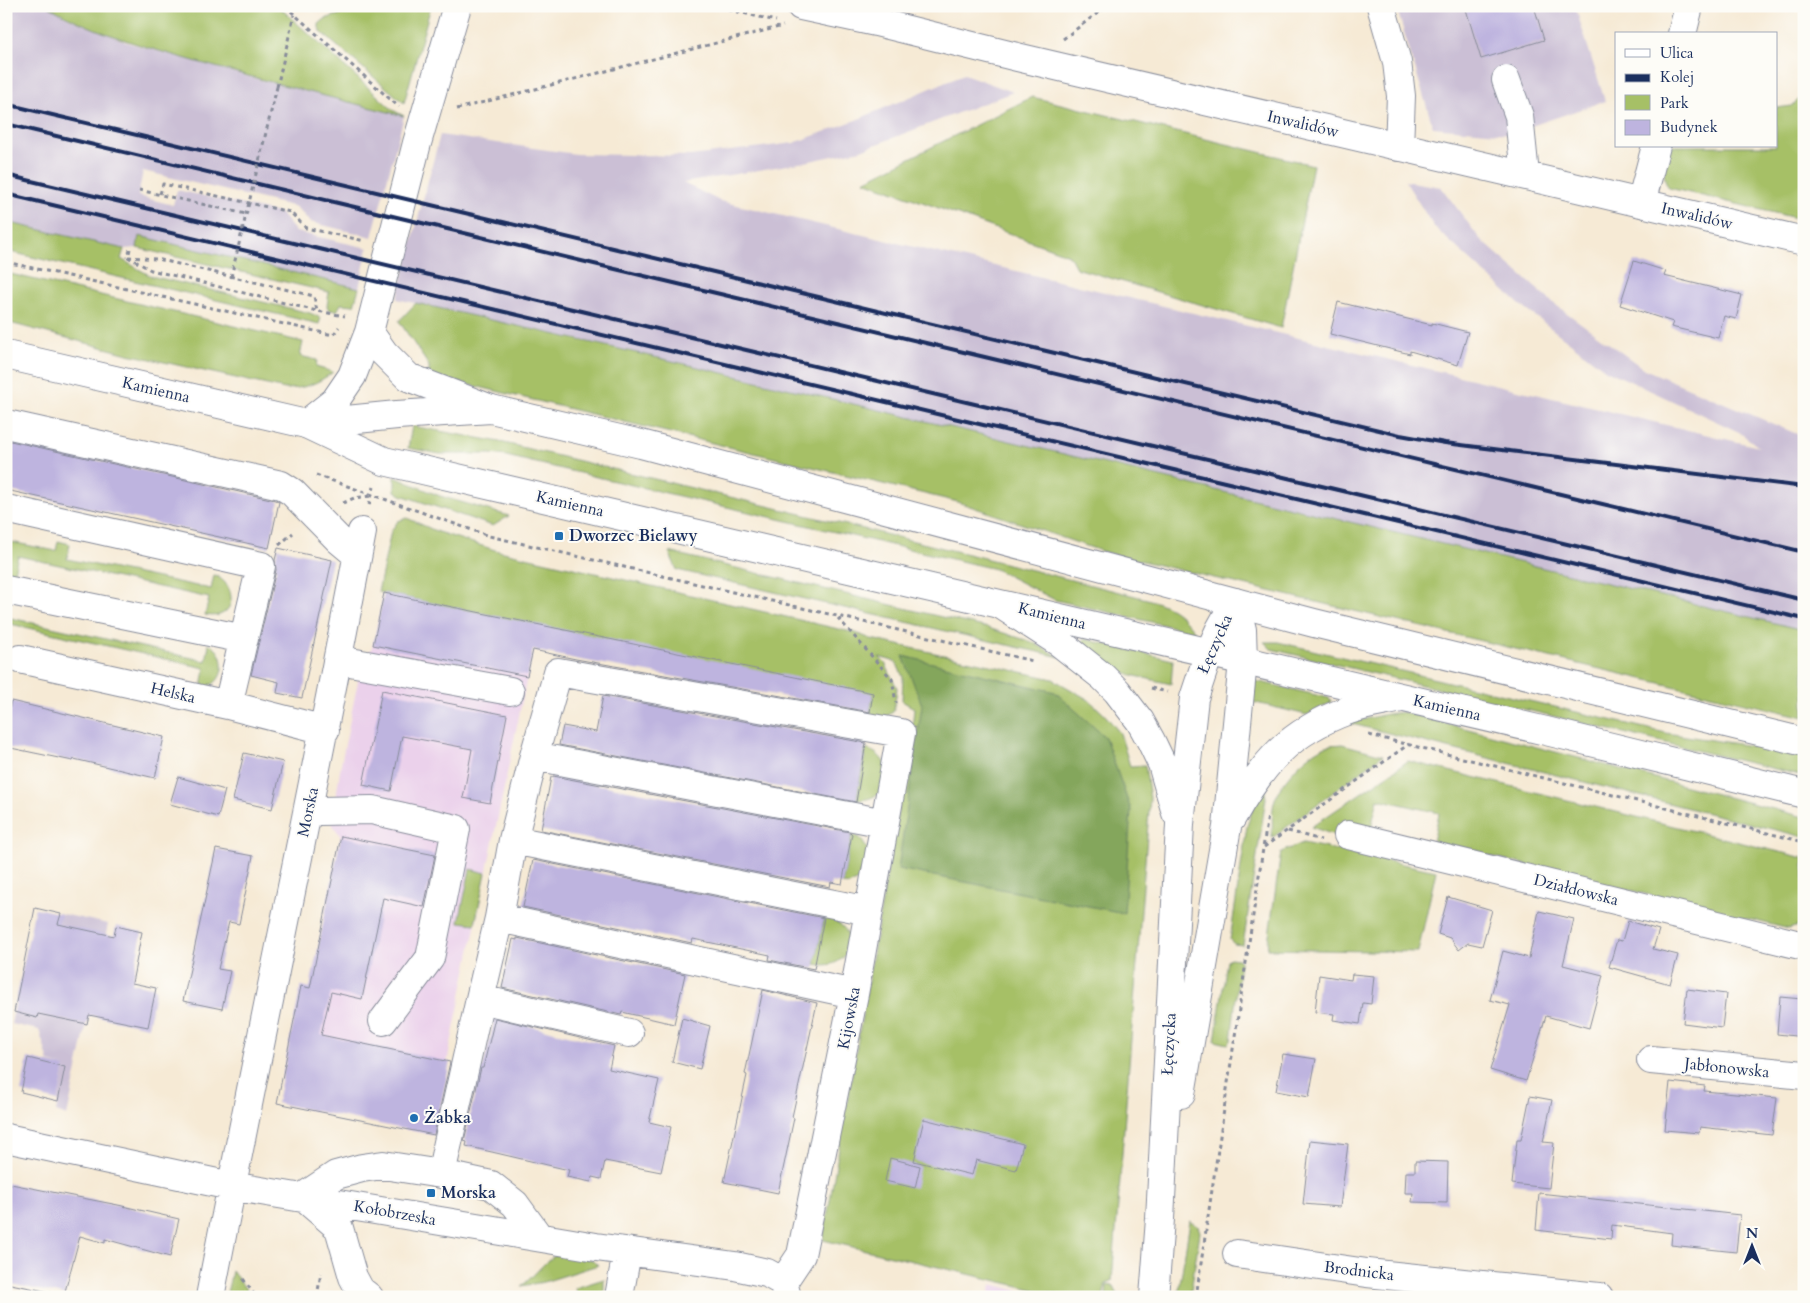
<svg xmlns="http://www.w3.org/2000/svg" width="1810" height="1303" viewBox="0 0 1810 1303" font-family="Cardo,serif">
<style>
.built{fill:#ebd1eb}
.industrial{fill:#cbbfd5}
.green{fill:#a6c066;stroke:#607862}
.forest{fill:#84a65b;stroke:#506a5c}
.building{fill:#beb4df}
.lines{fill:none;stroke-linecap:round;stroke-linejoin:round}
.minor-casing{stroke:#888c9a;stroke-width:30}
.major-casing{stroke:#888c9a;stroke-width:30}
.path{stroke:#888c9a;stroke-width:3;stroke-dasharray:4 4;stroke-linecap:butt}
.minor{stroke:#fff;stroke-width:28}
.major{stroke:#fff;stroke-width:28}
.rail{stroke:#1b2f5e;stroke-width:4}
.path-bridge{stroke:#888c9a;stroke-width:3;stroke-dasharray:4 4;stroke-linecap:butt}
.poi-dot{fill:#1f6fb2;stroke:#fdfcf7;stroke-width:2}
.labels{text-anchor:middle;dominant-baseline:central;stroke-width:4;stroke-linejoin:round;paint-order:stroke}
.street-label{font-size:16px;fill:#1b2f5e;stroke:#fdfcf7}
.poi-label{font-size:16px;font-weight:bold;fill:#1b2f5e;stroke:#fdfcf7;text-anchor:start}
</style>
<rect width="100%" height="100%" fill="#fdfcf7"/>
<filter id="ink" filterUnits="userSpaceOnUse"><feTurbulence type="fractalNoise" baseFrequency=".02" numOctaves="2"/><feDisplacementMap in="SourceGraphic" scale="10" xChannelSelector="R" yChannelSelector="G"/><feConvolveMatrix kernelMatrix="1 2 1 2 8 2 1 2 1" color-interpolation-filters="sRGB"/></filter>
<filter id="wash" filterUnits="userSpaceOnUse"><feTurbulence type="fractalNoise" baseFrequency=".0096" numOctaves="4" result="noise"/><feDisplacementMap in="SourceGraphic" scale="20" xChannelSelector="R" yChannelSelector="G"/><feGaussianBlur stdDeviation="1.12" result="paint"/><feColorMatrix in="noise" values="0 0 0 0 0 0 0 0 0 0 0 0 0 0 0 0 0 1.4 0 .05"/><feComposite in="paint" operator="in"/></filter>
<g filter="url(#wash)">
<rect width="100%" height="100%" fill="#f6ead5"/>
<path class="built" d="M384,593L538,624L432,1135L277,1103L301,986L310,988L341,836L332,824L341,764L359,676L373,645Z
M991,1284L1043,1297H989Z"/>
<path class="industrial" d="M6,6H48L71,19L129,43L253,78L404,116L372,237L310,222L296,207L143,171L138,196L173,205L177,190L280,213L296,232L368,248L359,288L140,237L137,248L124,249L6,222Z
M1396,6H1575L1605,101L1508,134L1433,127Z
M964,74L1013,92L861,150L805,162L683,183L720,201L1759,447L1739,432L1606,370L1519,304L1434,227L1405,181L1441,187L1480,239L1553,303L1644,369L1804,437V630L586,341L397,299L440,135L576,154L691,156L794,143L856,120Z
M35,908L108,924L67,1116L56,1112L65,1067L49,1062L39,1030L11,1024Z"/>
<path class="green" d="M48,6H278L393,110L404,116C336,99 269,82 201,63C149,48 96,34 48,6Z
M366,6H431L404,103L322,33L319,28V24L325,19Z
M1804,94V220L1669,188C1660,174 1665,161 1668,146H1776V108L1792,106Z
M1032,97L1313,165L1281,328L1076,268L1069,255L864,181Z
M6,222L124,249L121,259L151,276L310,313L321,318L319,324L6,251Z
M139,236L359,288L354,305L341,304L337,311L329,310L327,306L329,292L137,248Z
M6,273L303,342L300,356L317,360L316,367L333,372C319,383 304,389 285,389L128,354L6,322Z
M416,303L685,364L1804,630V717L1104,552L958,502L429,375V366L399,321Z
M412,426L500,442L968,554L1147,599C1173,607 1179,612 1195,632L1055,600L995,569L506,456L491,454H440L408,448Z
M395,477L440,496L509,516L493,526L401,495L395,491Z
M407,518L438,532L495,550L856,633L871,639L1053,679L1089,700L1106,716L1120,733L1130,766L1145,765L1150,798L1112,1281L1106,1283L1103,1297H1066L823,1240L912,730L914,708L902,701L903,677L896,662L879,657L885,663L897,688L894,711L886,717H869L873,694L378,592L391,531L398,521Z
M6,541L56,551L58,541L70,544L67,559L211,589L214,575C239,585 237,622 205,615L209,598L18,556L13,576L6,577Z
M669,552L988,628L1032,642L1060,657L677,570Z
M6,617L206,661L209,644C229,653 226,687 202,687L205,668L6,623Z
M1084,639L1173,660L1171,684L1113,671L1082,643Z
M1264,642H1278L1666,733L1804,754V776L1271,649Z
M1256,681L1329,698L1331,700L1330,703L1307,715L1252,702Z
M1403,712L1804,817V837L1348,723L1387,714Z
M1342,744L1383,755L1272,838C1273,826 1271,810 1275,799C1282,779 1310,749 1330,745C1334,744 1338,745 1342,744Z
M866,749C876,752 881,756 886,766L881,792C873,798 867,800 856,800Z
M1408,761L1804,858V924L1789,929L1433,842L1439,813L1378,799L1371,828L1337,836L1311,827Z
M1264,788L1266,798L1243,945L1234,944L1230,940L1247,826L1255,802Z
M852,834L860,838L870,853L866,875L849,885L842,884Z
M1303,843L1436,871L1418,952L1267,949L1281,852Z
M470,869L486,873L475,924L459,922Z
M824,918C864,925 854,972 815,964Z
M1230,958L1239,959L1240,962L1231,1041L1228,1044L1215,1041L1227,961Z
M1190,1221L1198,1226L1200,1232L1190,1297H1178Z
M560,1254L593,1260L598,1265L544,1282L521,1286C534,1278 547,1256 560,1254Z
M232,1271L252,1297H226Z
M604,1279V1297H578L575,1288Z
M1107,1284L1113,1285L1119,1297H1106Z"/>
<path class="forest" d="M903,656L1055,692L1105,737L1131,810L1124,913L898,869L922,705Z"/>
<g id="blocks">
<path class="building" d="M1465,6H1534L1544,40L1481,59Z
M1634,261L1666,271L1664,276L1742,295L1736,319L1724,316L1718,338L1671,327L1673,322L1620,305Z
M1338,302L1432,325V323L1468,332L1458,365L1410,351V354L1330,334Z
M6,440L275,500L279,502L269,548L6,490Z
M278,548L332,560L302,698L277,693L279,682L251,675L276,570L275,560Z
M384,593L873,693L870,712L576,659L533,650L527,676L373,645Z
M382,690L507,715L490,803L463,798L472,749L402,736L391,791L363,785Z
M603,696L866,743L856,802L559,745L563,726L596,732Z
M11,701L164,737L155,778L74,759L73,761L6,747V724Z
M244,753L283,762L272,809L233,800Z
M553,776L850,832L852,834L842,884L831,882L830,887L541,830L551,777H553Z
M178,777L225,790L218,817L170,804Z
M341,836L435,855L424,907L383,898L362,999L331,992L321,1035L450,1062L434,1135L277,1103L301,986L310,988Z
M216,849L253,856L239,924L229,922L218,969L230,971L222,1009L183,1001Z
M533,860L824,918L814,969L769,960L770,955L693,939L692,943L523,907Z
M1448,897L1492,910L1482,946L1468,943L1459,950L1450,938L1438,934Z
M35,908L61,914L58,924L114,936L116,926L142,932L132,983L156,988L148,1027L89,1015L87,1024L38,1014L37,1018L14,1012Z
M1539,911L1574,919L1563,965L1603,975L1589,1028L1546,1016L1526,1081L1490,1070L1510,1005L1490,1000L1503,951L1529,958Z
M1628,921L1659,930L1653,949L1678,955L1670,984L1609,967L1617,940L1622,941Z
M517,938L685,974L674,1024L622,1012L621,1015L502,988L513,939L517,940Z
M1352,974L1374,976L1371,1004L1363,1003L1360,1024L1333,1020L1334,1014L1315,1012L1319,975L1351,980Z
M1687,989L1726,994L1722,1028L1683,1023Z
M763,990L817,1003L792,1117L794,1118L778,1193L724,1182L747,1075L745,1074Z
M1780,997L1802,999V1004H1804V1037L1777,1034Z
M495,1018L614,1046L609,1069L659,1080L649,1122L671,1127L661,1172L605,1161L601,1179L592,1177L591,1182L567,1177L569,1170L466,1146L467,1142L464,1141L481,1068H483Z
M682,1018L710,1026L700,1069L672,1062Z
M1283,1054L1316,1059L1309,1097L1276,1091Z
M28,1058L65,1067L58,1101L21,1092Z
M1670,1082L1705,1086L1704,1091L1777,1098L1772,1135L1700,1127L1699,1133L1665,1130Z
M1530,1096L1552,1100L1543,1142L1554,1143L1549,1188L1512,1184L1517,1140H1521Z
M924,1119L1023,1144L1016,1170L976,1160L972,1175L914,1161Z
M1310,1140L1348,1144L1340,1207L1303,1204Z
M890,1158L920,1166L915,1188L885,1181Z
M1415,1161L1448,1162L1447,1203L1412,1202L1413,1193H1405L1406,1172H1415Z
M6,1183L118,1205L179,1219L170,1257L105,1239V1243L80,1236L64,1295L6,1283Z
M1539,1193L1740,1215L1736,1252L1671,1245L1672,1233L1612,1225L1611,1239L1536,1230Z"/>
</g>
</g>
<g filter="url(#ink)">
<use href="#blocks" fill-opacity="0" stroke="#888c9a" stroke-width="1"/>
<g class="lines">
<defs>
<path id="minor" d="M801,6L876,22L1017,57L1804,241
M1381,6L1397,62L1401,96L1399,147
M1682,34L1689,6
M1506,80L1519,116L1525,175
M1641,203L1656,146
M369,332L384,353L408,377L491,409
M6,424L281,485L292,492L339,540L357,555
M306,424L335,401L352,376L369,332L417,143L457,6
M6,509L261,566L228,705
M6,590L244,639
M1003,606L1060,643L1103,677L1117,691L1140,721L1151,741L1162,764L1176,813
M338,658L350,662L510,691
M20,659L228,705L325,730
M534,756L513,840L869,911
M308,809L319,811L372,810L456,829L430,958L383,1021
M1231,819C1262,764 1288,732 1349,710C1365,704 1384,702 1401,698
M1348,835L1804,946
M513,840L499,918L854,994
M499,918L480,999L629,1033
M1651,1060L1804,1075
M1181,1094L1227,827L1243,661L1242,630L1235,602
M6,1138L231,1186L596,1247L735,1266L767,1273L783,1282
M441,1174L480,999
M303,1197L336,1175L362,1168L383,1165L441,1174L491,1185L515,1204L539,1237
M303,1197L339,1228L353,1277L360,1290L369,1297
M1237,1254L1367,1273L1599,1297
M210,1297C259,1042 314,788 362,532
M619,1297L627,1252
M787,1297L783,1282L801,1255L854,994L901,733L558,672L534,756L885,823
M1154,1297L1160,1219L1180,824L1194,698L1209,653L1220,629L1235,602"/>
<path id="major" d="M6,355L306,424L384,461L1546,731L1804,794
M306,424L397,415L491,409L641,444L1314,623L1804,742"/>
</defs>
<use href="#minor" class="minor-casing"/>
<use href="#major" class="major-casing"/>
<path class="path" d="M285,6L399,107
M713,6L776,21
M1063,39L1107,6
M277,87L294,15
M457,109L783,26
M139,190L246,214
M160,194L163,184L290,212L306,228L365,241
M130,249L128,257L151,270L317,311
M128,257L157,259L314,296L317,311L345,316
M6,262L333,335L339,327
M316,475L489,536L1033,661
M343,503L354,498L371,496
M369,505L374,487
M279,545L293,533
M838,618L892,679L896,703
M1151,688L1167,692
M1369,735L1804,842
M1288,831L1321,840
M1264,847L1409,744
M243,1279L256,1297
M317,1297L321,1273
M1196,1297L1268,815"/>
<use href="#minor" class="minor"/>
<use href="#major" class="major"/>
<path class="rail" d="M6,104L1400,435L1445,443L1804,487
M6,124L1804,552
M6,175L1804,600
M6,194L1804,619"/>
<path class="path-bridge" d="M231,277L277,87"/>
</g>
</g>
<g class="poi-dot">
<rect x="554" y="531" width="10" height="10" rx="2.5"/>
<circle cx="414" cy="1118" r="5"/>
<rect x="426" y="1188" width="10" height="10" rx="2.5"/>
</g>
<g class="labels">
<g class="street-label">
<text transform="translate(1303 124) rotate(13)">Inwalidów</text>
<text transform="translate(1697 216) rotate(13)">Inwalidów</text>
<text transform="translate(156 390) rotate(13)">Kamienna</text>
<text transform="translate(570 504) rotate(13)">Kamienna</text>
<text transform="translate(1052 616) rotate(14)">Kamienna</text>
<text transform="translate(1215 644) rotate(-66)">Łęczycka</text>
<text transform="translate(173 693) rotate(13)">Helska</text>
<text transform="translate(1447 708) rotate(13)">Kamienna</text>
<text transform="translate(308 812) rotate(-78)">Morska</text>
<text transform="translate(1576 890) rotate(14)">Działdowska</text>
<text transform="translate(849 1018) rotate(-79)">Kijowska</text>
<text transform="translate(1169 1044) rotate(-87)">Łęczycka</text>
<text transform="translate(1727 1068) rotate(6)">Jabłonowska</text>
<text transform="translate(395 1213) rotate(10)">Kołobrzeska</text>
<text transform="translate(1359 1271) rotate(7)">Brodnicka</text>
</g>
<g class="poi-label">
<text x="569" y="536">Dworzec Bielawy</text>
<text x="424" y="1118">Żabka</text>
<text x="441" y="1193">Morska</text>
</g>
</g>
<rect width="1810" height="1303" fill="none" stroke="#fdfcf7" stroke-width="25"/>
<rect x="1615" y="32" width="162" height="115" fill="#fdfcf7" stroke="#a3aaba"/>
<rect x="1625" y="49" width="25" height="8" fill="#ffffff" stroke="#a3aaba"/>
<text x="1660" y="58" font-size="15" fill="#1b2f5e">Ulica</text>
<rect x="1625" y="74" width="25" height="8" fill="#1b2f5e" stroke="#a3aaba"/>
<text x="1660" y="82" font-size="15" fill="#1b2f5e">Kolej</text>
<rect x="1625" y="95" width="25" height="15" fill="#a6c066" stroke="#a3aaba"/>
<text x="1660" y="108" font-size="15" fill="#1b2f5e">Park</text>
<rect x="1625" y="120" width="25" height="15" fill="#beb4df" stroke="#a3aaba"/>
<text x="1660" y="132" font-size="15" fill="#1b2f5e">Budynek</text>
<g transform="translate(1752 1246)" stroke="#fdfcf7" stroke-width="4" paint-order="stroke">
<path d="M0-4L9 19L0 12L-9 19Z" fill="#1b2f5e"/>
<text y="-8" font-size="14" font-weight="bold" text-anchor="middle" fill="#1b2f5e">N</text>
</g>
</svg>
